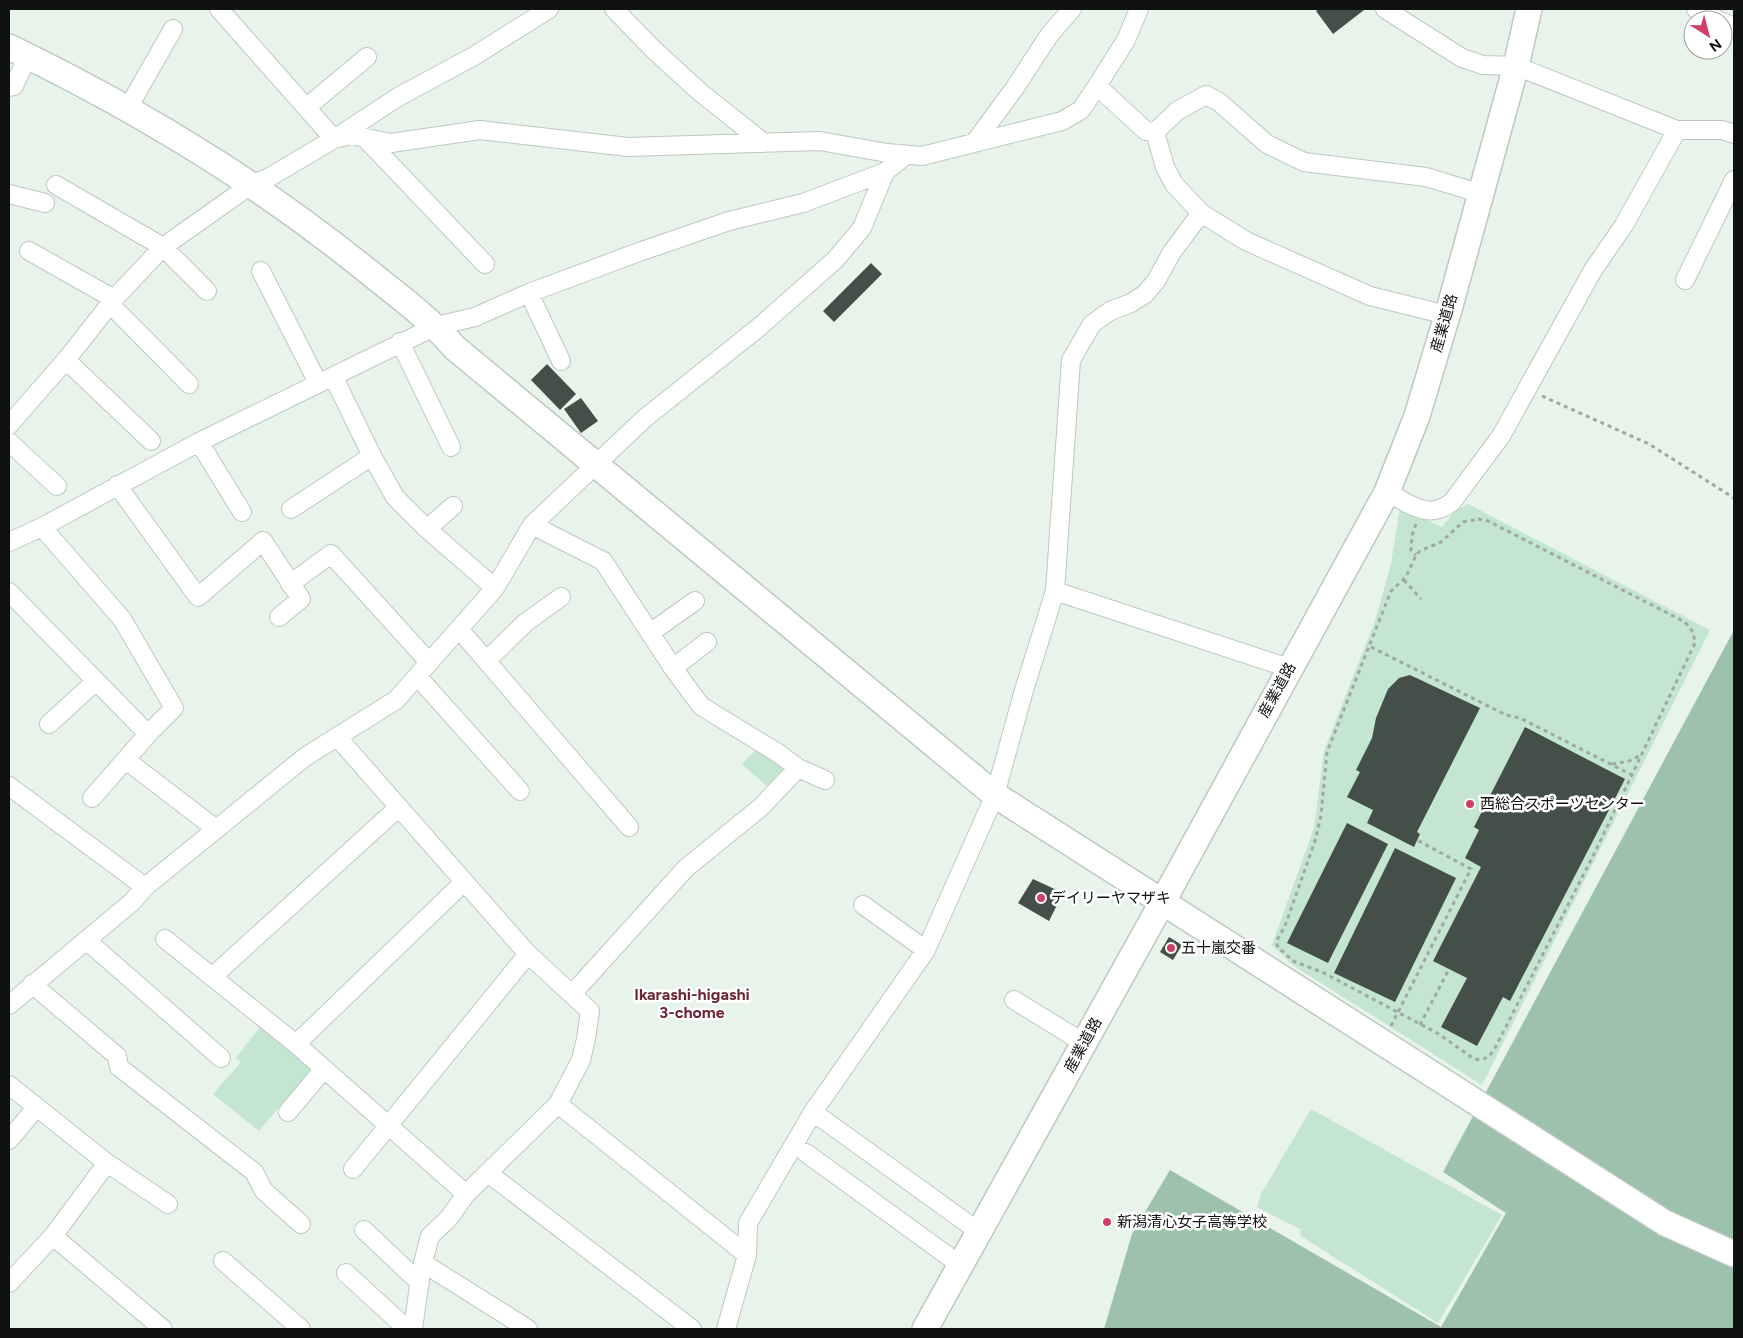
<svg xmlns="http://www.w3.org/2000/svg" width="1743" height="1338" viewBox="0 0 1743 1338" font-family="Figtree,'Noto Sans JP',sans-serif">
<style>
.green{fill:#c4e5d0}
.forest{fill:#9dc1ab}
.building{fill:#454f49}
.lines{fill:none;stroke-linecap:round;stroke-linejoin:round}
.street-casing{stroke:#bdc8c1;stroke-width:20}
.secondary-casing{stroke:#bdc8c1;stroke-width:28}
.path{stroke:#9fa8a2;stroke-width:3;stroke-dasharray:4 4;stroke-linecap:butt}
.street{stroke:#fff;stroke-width:18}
.secondary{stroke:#fff;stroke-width:25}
.poi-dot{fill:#cf4068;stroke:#fff;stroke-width:2}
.labels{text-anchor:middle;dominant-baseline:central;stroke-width:5;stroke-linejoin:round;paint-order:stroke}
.street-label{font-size:15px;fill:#0f1210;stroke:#fff}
.poi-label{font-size:15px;fill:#0f1210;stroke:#fff;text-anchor:start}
.neighbourhood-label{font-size:16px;font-weight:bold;fill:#6b2637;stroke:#fff}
</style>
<rect width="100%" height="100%" fill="#e7f3eb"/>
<path class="green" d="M1468,504L1710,630L1482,1085L1291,964L1272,945L1314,828L1324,751L1375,621L1391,564L1400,508L1442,527L1455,511Z
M760,746L787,770L769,788L742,764Z
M263,1023L312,1068L259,1131L213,1094L241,1062L236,1058Z
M1311,1109L1502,1215L1438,1323L1301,1236L1300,1229L1257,1207L1261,1194Z"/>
<path class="forest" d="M1734,630V1329H1104L1132,1234L1170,1170L1441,1327L1506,1213L1443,1172Z"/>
<path class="building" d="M1319,9H1363L1364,10L1333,34L1316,11Z
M871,263L882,274L834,322L823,311Z
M547,364L576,394L560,410L531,380Z
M581,398L598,421L581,433L564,409Z
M1410,675L1480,708L1417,832L1420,834L1414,847L1367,823L1373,810L1347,797L1360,772L1356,770L1372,738L1376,718L1388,689L1399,678Z
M1525,727L1625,779L1510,1001L1503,997L1477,1046L1441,1027L1467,978L1433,961L1481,867L1465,858L1479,830L1474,827Z
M1347,823L1388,844L1328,963L1287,943Z
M1395,848L1456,878L1395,1002L1334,973Z
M1033,879L1063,893L1049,921L1018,903Z
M1169,937L1182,945L1173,960L1160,952Z"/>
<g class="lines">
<defs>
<path id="street" d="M219,9L334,139
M614,9L655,51L700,92L764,143
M1385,9L1462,58L1483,65L1516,66L1677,130H1722L1734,134
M1696,9L1718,20
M1723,22L1734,27
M1097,86L1146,131L1155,132L1177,111L1206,95L1219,102L1267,144L1304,162L1426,177L1479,193
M9,87L14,86L28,56
M307,107L367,57
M128,108L173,29
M1155,132L1165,167L1174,184L1201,213L1246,241L1370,296L1447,315
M334,139L352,135L391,143L480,130L628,147L820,141L887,153L922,156L1062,121L1081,110L1097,86L1126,40L1139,9
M367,140L485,264
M975,142L1014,89L1050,34L1072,9
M56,185L163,247L207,291
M9,194L45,203
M29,251L114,299
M261,271L318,383
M1685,280L1734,180
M529,293L561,361
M110,304L189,384
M400,342L451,447
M66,360L151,441
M334,378L372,456L395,497L427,529L495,588
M9,425L66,360L114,299L163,247L252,184L268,178L334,139L398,97L474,56L549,9
M9,442L57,486
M199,442L242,512
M117,485L198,597L263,541L301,599L279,617
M1387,492C1410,504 1428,521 1452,502L1501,436L1593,270L1624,225L1677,130
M291,509L372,456
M532,525L603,561L673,668L701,706L778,753L798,768L825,780
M42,527L122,619L174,708L148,734L92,798
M427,529L453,506
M9,542L42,527L199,442L436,326L475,317L529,293L639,252L729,221L803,203L885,172
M290,584L331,554L429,662
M1055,591L1289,668
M9,592L148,734
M459,629L629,827
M650,633L695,601
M486,661L525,623L561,597
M673,668L707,642
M417,676L520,791
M49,724L95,682
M338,738L528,954L590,1011L586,1039L581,1060L558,1104L466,1194L449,1218L430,1236L423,1263L528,1329
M126,760L216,829
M9,786L145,887
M863,905L926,950
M165,939L296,1044L466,1194
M86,940L221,1058
M212,977L399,807
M32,984L117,1056L119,1067L254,1172L264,1191L301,1224
M573,993L686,868L761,807L798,768
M1014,1000L1084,1043
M9,1005L132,902L145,887L305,757L396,700L495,588L532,525L645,418L758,328L835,260L862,228L885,172L906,155
M296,1044L464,882
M9,1085L107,1163L53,1236L9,1283
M558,1104L747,1255
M288,1112L324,1069
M813,1112L978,1231
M9,1140L36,1108
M806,1153L959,1264
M107,1163L168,1204
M353,1169L528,954
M488,1173L692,1329
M364,1230L420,1283
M53,1236L163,1329
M223,1261L301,1329
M346,1273L407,1329
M413,1329L421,1271
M726,1329L747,1255L748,1223L813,1112L926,950L995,795L1024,690L1055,591L1071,360L1092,324L1110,311L1131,303L1145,294L1156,281L1172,252L1201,213"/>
<path id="secondary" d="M9,47C135,108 255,180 365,269C396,294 429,318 455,348L995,795L1665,1223L1734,1254
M925,1329L1163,901L1387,492L1417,416L1450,306L1516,66L1529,9"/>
</defs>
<use href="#street" class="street-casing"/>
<use href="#secondary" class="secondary-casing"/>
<path class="path" d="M1542,396L1649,444L1734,498
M1478,519L1488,521L1685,622L1693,632L1695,643L1594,854L1494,1050C1488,1058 1484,1061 1474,1059L1439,1034L1324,973L1293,961L1278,947L1276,942L1285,926L1316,838L1321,815L1327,752L1391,591L1406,577L1416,555L1420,551L1441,542L1463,522Z
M1416,524L1412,535L1411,550L1416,555
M1404,580L1421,599
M1371,647L1506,715L1520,718L1632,775
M1612,764L1629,761L1641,755
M1420,1025L1449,969
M1391,1026L1471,869L1417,840"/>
<use href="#street" class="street"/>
<use href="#secondary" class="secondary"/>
</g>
<g class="poi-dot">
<circle cx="1470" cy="804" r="5"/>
<circle cx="1041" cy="898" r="5"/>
<circle cx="1171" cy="948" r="5"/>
<circle cx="1107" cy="1222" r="5"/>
</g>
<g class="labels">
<g class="street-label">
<text transform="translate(1444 323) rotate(-74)">産業道路</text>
<text transform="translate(1277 690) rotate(-61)">産業道路</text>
<text transform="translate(1083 1045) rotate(-61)">産業道路</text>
</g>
<g class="poi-label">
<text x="1480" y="804">西総合スポーツセンター</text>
<text x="1051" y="898">デイリーヤマザキ</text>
<text x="1181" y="948">五十嵐交番</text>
<text x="1117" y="1222">新潟清心女子高等学校</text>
</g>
<g class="neighbourhood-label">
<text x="692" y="994">Ikarashi-higashi<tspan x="692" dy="18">3-chome</tspan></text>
</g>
</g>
<rect width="1743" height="1338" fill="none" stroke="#0f1210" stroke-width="20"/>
<g transform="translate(1708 35) rotate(144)"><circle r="24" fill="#ffffff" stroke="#9fa09f"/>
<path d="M0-4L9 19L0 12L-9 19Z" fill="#cf4068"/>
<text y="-8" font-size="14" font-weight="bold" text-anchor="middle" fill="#0f1210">N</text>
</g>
</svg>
